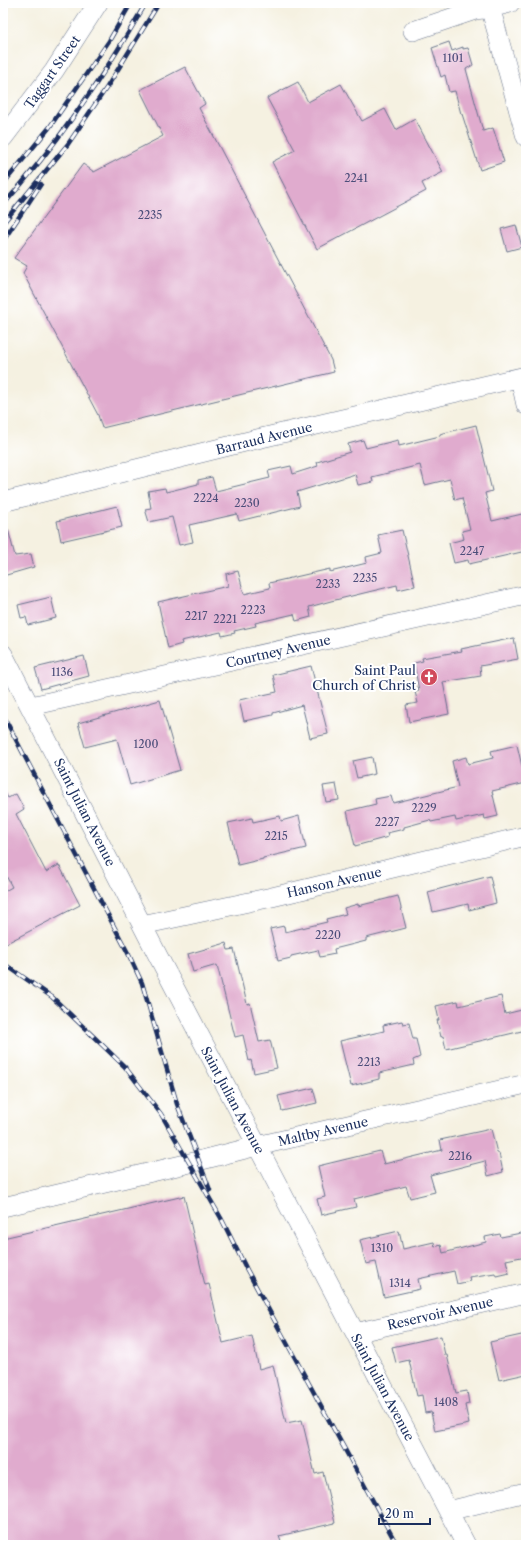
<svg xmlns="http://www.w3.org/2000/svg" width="529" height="1548" viewBox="0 0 529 1548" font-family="'Libre Caslon Text',serif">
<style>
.building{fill:#e0abce}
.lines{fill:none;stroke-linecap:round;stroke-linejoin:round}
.minor-casing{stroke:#67738c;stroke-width:20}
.minor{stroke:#fff;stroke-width:19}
.rail-casing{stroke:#1b2f5e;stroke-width:4.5}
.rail{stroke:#fff;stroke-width:3;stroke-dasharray:9;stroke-linecap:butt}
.labels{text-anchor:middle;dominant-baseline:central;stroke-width:4;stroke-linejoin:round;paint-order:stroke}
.number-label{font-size:11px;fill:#4c4e7a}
.street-label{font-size:13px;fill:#1b2f5e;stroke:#fff}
.poi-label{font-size:13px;fill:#1b2f5e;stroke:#fff;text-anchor:end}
</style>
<rect width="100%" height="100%" fill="#fff"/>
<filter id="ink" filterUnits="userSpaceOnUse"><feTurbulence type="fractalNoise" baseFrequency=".025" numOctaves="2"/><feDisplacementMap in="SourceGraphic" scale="8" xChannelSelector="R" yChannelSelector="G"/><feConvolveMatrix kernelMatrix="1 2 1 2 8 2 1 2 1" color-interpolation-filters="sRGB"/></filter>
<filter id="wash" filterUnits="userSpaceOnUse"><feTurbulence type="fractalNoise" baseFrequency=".012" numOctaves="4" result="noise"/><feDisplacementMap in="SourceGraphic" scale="16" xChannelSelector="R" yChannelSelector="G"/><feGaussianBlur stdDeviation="0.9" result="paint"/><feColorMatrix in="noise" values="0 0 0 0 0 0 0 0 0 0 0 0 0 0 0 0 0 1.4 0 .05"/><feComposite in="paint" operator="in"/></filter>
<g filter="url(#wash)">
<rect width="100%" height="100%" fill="#f5f1e1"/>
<g id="blocks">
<path class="building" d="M449,42L452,51L463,47V49L468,48L473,65L466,69L483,131L493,128L504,162L480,170L462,114H461L455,91L449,92L445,75L441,77L432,48Z
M185,67L205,104L199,108L331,360L334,372L102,428L98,415L23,273L27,266L14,258L83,164L94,172L163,136L140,90Z
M298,82L308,102L341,84L362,121L385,109L396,130L415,119L443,172L422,183L426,191L317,249L272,162L295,150L267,98Z
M516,225L522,247L507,251L501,229Z
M476,425L492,491L485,493L492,521L522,514L524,521H526V551L469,564L468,560L454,563L449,543L464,539L462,531L470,529L462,498L455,500L450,479L425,485L420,465L372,477L373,482L358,485L355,474L297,492L300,506L239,521L237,514L189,525L193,542L179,545L172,517L149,522L145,509L151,508L148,491L165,488L166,492L198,484V480L212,477L216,491L270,478L268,471L291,466L293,474L318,466L317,462L350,452L348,444L363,440L366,448L398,440L399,446L440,436V434Z
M117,506L122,527L61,541L57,521Z
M8,529L15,556L31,554L34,567L3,576V530Z
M402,530L415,586L398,590L397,585L331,601L309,607L311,617L296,621L294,614L255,623L256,626L234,631L235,633L222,636L221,632L181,641L182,644L168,648L158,602L228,586L226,574L238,571L244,594L270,588L269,583L330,569V572L367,563L366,557L382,553L378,535Z
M51,597L56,618L28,625L26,617L21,618L18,605Z
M514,638L518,659L480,666L481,676L443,682L449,714L409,722L406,705L418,703L415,692L419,691L414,663L423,661L422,658L462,651L461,649Z
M84,656L89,676L41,689L35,668Z
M311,666L328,734L310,738L302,705L273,713V715L244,721L239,700L277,692L273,675Z
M160,700L180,770L130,785L117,739L85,747L78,723Z
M517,745L526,783L492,791L498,816L485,819L484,815L456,821L455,817L431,822L430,820L404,827V829L387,833L388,837L355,846L347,811L376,804L375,799L391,796L393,803L458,787L452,761L466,757L468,764L493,758L491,751Z
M372,757L375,774L357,778L353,761Z
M336,784L339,800L326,802L323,786Z
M3,789L8,798L16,794L24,809L16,814L46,872L59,865L80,905L3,945V892L12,887L3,870Z
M280,816L281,821L299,816L306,848L263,858V859L238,865L228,823L252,818L253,822Z
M490,876L496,903L469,910L468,904L433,912L428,892Z
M398,896L406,928L366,938V941L334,949L335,954L320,957L318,950L291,956V958L278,961L270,929L284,926L285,932L327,922L326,919L346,914L344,908L358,904V906Z
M226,943L228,950L234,949L247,1004L250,1003L259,1042L270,1040L277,1068L254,1073L251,1060L249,1061L243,1035L235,1037L217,965L193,972L188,954Z
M501,996L505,1014L526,1009V1030L446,1049L443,1036L441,1037L437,1020H439L436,1006L458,1001L459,1006Z
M402,1021L403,1024L409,1023L413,1039H416L420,1057L413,1060L414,1065L379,1073V1079L351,1086L340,1041L384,1031L383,1025Z
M313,1088L317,1103L282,1111L278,1096Z
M491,1129L497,1153H499L503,1172L488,1176L485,1161L430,1175L435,1192L410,1198L406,1186L354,1199L356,1207L321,1215L317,1199L325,1197L318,1166L380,1151L384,1164L442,1150L440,1140Z
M184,1196L205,1285L209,1284L223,1343L252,1336L259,1369L273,1365L286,1423L302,1420L315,1474L323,1472L335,1523L279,1536L282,1545H3V1238Z
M399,1231L403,1249L434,1242L435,1247L441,1245L443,1253L486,1242L485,1237L500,1234L501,1237L526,1232V1256L506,1260L509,1273L496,1276L495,1273L469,1277L470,1281L457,1284L454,1271L418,1279L420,1289L384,1297L376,1262L366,1264L360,1240Z
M526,1334V1374L499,1380L490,1342Z
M441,1336L445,1355H447L456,1393L467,1391L469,1404L465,1405L469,1424L435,1431L431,1412L425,1413L422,1395L417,1396L409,1360L396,1363L392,1347Z"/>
</g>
</g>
<g filter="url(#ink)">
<use href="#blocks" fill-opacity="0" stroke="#67738c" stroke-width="1"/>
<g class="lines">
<defs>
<path id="minor" d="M489,3L526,137
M413,31L475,10L490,8L510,3
M3,138L54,71L98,3
M520,378L526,405
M3,502L257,439L526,376
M3,654L158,956L466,1545
M31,706L526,595
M142,925L272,897L526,836
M3,1207L190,1163L257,1146L526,1084
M355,1333L526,1293
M448,1511L526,1492"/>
</defs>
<use href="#minor" class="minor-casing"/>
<use href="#minor" class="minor"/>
<defs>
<path id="rail" d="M3,184L49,128L109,41L131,3
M3,205C58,144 105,74 146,3
M3,223L68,144L107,87L159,3
M3,241L41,184
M3,715L128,953L142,983L177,1104L210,1190
M3,963L52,997L95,1038L125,1067L161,1114L221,1218L247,1270L397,1545"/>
</defs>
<use href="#rail" class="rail-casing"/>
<use href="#rail" class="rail"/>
</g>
</g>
<defs>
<symbol id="church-disc" viewBox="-11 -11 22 22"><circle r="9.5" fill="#d1495b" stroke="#fff"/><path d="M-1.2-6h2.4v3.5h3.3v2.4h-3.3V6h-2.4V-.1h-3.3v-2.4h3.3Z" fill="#fff"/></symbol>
</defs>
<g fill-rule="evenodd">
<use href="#church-disc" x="419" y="667" width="20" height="20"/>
</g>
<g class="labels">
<g class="number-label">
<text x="453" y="58">1101</text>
<text x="356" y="178">2241</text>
<text x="150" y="215">2235</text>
<text x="206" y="498">2224</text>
<text x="247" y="503">2230</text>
<text x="472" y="551">2247</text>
<text x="365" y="578">2235</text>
<text x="328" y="584">2233</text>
<text x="253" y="610">2223</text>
<text x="196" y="616">2217</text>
<text x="225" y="619">2221</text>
<text x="62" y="672">1136</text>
<text x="146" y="744">1200</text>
<text x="424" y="808">2229</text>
<text x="387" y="822">2227</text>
<text x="276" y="836">2215</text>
<text x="328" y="935">2220</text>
<text x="369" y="1062">2213</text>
<text x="460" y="1156">2216</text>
<text x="382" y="1248">1310</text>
<text x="400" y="1283">1314</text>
<text x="446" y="1402">1408</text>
</g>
<g class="street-label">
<text transform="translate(52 72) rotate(-55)">Taggart Street</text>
<text transform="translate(264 438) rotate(-14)">Barraud Avenue</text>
<text transform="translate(278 651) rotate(-13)">Courtney Avenue</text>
<text transform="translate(85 812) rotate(63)">Saint Julian Avenue</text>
<text transform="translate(334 882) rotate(-13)">Hanson Avenue</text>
<text transform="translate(233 1100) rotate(62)">Saint Julian Avenue</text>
<text transform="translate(323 1131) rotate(-13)">Maltby Avenue</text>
<text transform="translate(440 1313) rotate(-13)">Reservoir Avenue</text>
<text transform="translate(383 1387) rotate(62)">Saint Julian Avenue</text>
</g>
<g class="poi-label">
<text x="416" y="670">Saint Paul<tspan x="416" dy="15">Church of Christ</tspan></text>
</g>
</g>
<rect width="529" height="1548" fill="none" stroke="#fff" stroke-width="16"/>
<path d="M379 1518v6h51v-6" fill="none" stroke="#1b2f5e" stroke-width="2"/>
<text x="385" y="1518" font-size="12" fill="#1b2f5e" stroke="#ffffff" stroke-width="3" paint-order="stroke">20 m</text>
</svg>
